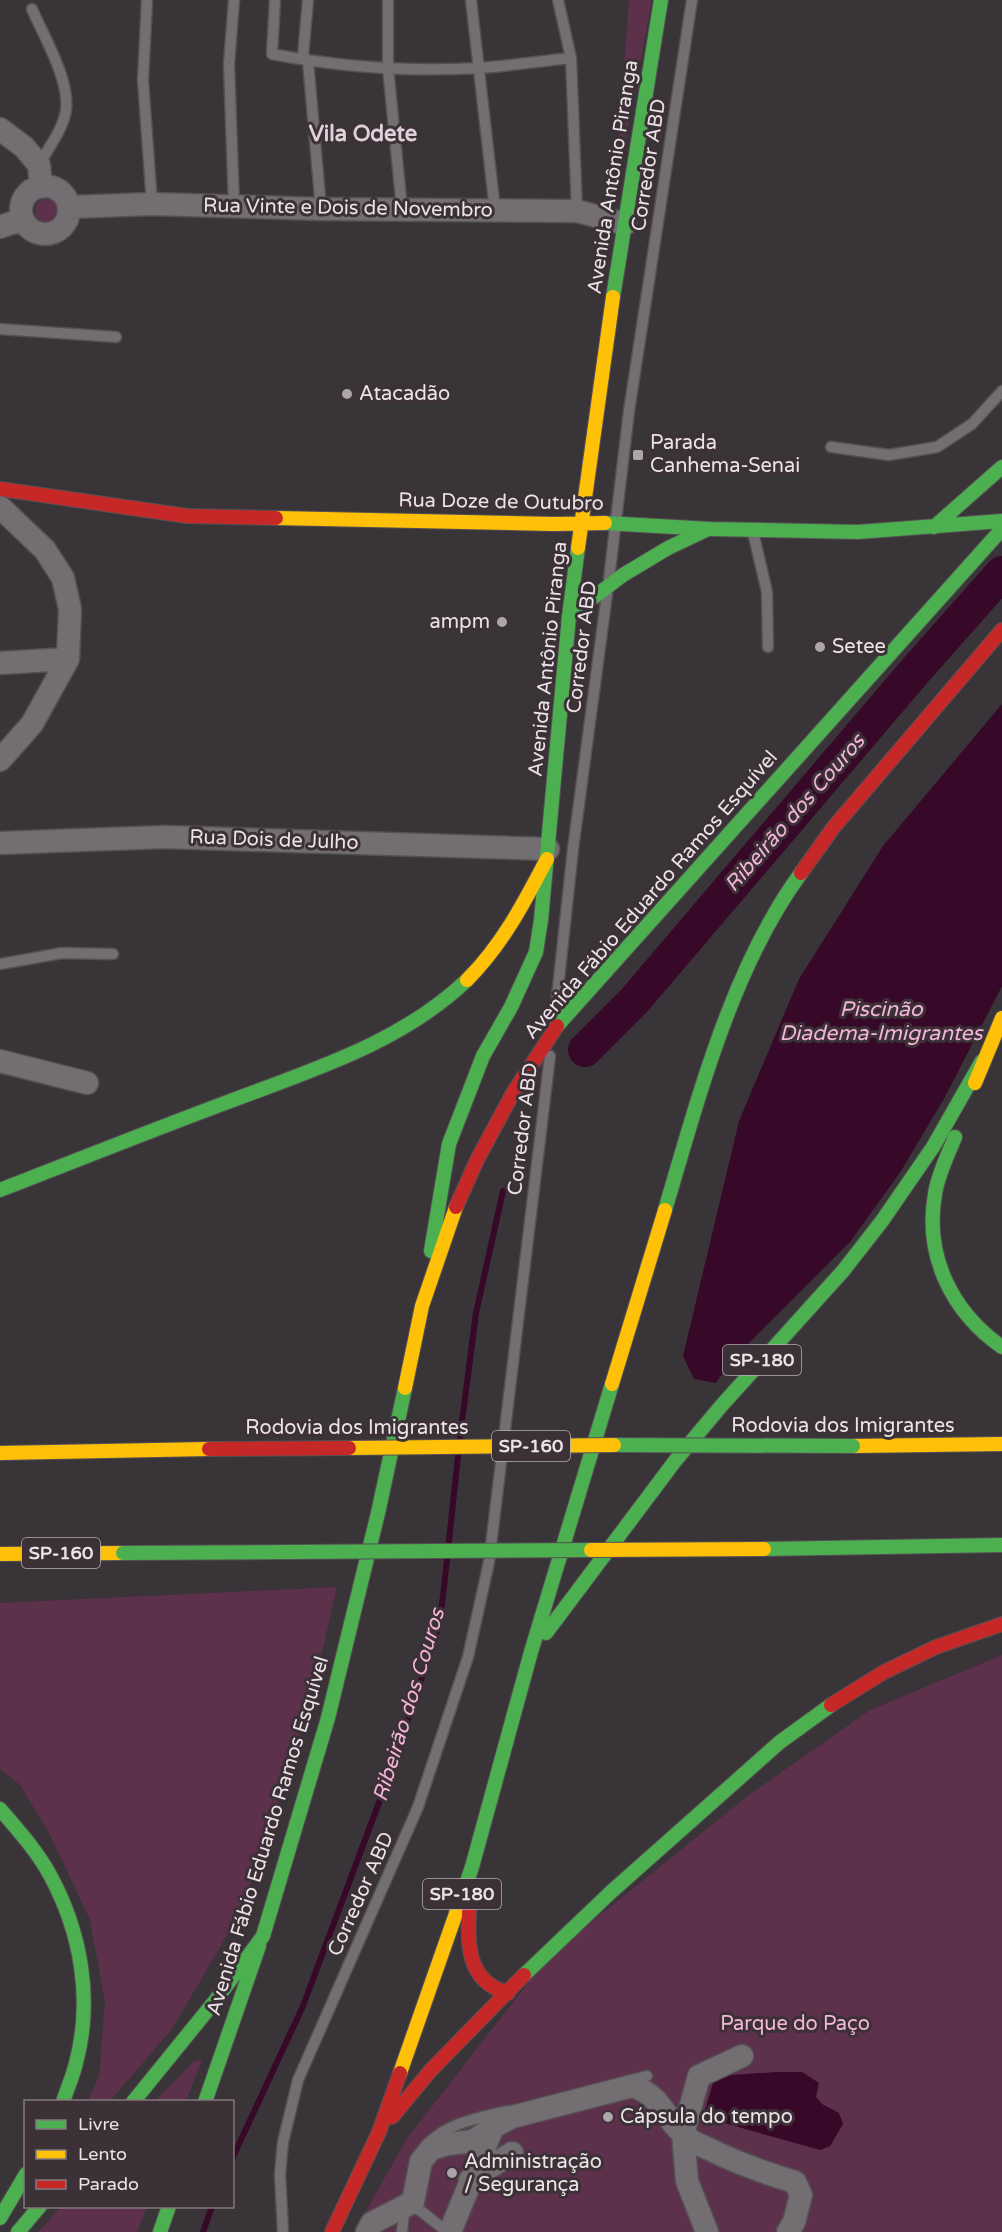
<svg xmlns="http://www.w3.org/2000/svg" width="1002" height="2232" viewBox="0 0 1002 2232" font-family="'Varela Round',sans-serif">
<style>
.green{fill:#5d304c}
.water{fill:#370828}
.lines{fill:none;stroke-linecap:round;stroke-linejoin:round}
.stream{stroke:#370828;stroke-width:6}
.river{stroke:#370828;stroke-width:34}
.lane-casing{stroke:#555053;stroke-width:13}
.street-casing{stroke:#555053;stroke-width:25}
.fast-casing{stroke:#555053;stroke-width:16}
.slow-casing{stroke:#555053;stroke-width:16}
.jam-casing{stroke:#555053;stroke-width:16}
.lane{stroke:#736e71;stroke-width:10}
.street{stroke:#736e71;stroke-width:22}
.fast{stroke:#4caf50;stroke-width:14}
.slow{stroke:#ffc107;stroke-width:14}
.jam{stroke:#c62828;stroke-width:14}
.fast-bridge-casing{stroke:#555053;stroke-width:16;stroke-linecap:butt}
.slow-bridge-casing{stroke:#555053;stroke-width:16;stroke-linecap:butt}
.jam-bridge-casing{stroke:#555053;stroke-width:16;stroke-linecap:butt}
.fast-bridge{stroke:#4caf50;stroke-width:14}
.slow-bridge{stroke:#ffc107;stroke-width:14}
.jam-bridge{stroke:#c62828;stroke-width:14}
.poi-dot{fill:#ada6a9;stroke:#3c3137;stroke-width:2}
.labels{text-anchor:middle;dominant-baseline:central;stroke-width:6;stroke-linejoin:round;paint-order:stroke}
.shield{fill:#3c3137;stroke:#b6aeb2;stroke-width:1.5}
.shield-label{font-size:18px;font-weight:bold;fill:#ebe3e7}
.street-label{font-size:20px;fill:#ebe3e7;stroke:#3c3137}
.poi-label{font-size:20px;fill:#ebe3e7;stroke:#3c3137;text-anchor:start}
.park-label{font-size:20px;fill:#f5b6da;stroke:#3c3137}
.water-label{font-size:21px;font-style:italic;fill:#f3b4d8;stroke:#3c3137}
.quarter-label{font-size:22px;font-weight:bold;fill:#e0d1d9;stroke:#3c3137}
</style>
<rect width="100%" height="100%" fill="#393437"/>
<path class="green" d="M629,0H652L624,148L617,158Z
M35 211a12 12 0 1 1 24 0a12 12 0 1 1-24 0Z
M337,1587L315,1682L261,1862L226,1937L172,2029L110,2101H88L99,2076L105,2002L90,1920L49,1833L20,1785L0,1769V1603Z
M1002,1655V2232H354L406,2140L548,1957L749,1795L870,1710Z
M202,2060L186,2101L154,2102L194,2061Z
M61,2207H147L137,2232H38Z"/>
<path class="water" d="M1002,704V986L945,1097L901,1171L850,1242L731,1361L716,1383L694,1379L683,1356L739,1121L799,979L883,846Z
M776,2072H802L819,2083L816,2097L822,2104L839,2113L843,2124L830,2146L820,2150L703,2117L715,2076Z"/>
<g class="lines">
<path class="stream" d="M460,1437L476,1313L503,1191
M449,1541L458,1456
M232,2159L303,2006L393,1765L440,1622L447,1560
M203,2232L212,2206"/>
<path class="river" d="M585,1050L634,1001L915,671L1002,573"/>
<defs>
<path id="lane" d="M147,0L143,80L152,204
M234,0L229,64L234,206
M275,0L272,54C340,67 410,72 479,68C510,66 541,61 571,58
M308,0L303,56L308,61L321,209
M388,0V68L402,209
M471,0L495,210
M558,0L571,58L577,211
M32,9C44,37 70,80 66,110C63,130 48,148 39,165
M0,329L116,337
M831,447L889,455L937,447L972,424L1002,391
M753,532L767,592L768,647
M609,579L629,411L692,0
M0,964L62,953L113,954
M555,1016L573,849L607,594
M627,2081L647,2076
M426,2145C448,2123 477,2118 507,2111
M409,2206L421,2211L447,2232
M283,2232L280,2174L283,2142L298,2080L418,1807L468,1657L489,1562L550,1056
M402,2232L405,2205"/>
<path id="street" d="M0,129L24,147L39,165L41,187
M21 210a24 24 0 1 1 48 0a24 24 0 1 1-48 0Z
M69,207L152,204L321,209L577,211L625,224
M0,227L23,219
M0,507L45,550L63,578L70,609L68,659L32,724L0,760
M0,663L68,659
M0,843L164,837L548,849
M0,1061L87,1083
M470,2180L512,2153
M367,2232L372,2223L413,2202L421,2161L431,2149L448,2144L473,2141L493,2127
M450,2232L493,2127L512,2117L632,2086C664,2096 664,2121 688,2138C694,2143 702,2146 709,2149C737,2163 765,2173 795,2182L801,2195L794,2222L788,2232
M707,2232L687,2181L683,2134L699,2076L742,2056"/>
<path id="fast" d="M613,297L661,0
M605,523L710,529L858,532L1002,521
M934,527L1002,467
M569,616L623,575L668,548L706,530
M557,1026L1002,529
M955,1137C948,1155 938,1174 935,1194C924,1256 952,1312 1002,1347
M0,1190C75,1161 150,1131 225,1103C309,1071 400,1044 467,980
M665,1210C698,1099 732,967 801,873
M431,1251L449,1144L483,1056L511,1007L536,952L541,920L569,616L578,548
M764,1549L1002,1545
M546,1633L675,1461L722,1405L843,1271L882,1221L933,1147L982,1061
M0,1809C18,1830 37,1851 50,1875C81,1932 93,1999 76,2063C73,2076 67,2089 63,2102
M460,1902L472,1867L531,1652L612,1384
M524,1975L611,1892L780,1742L831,1705
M133,2102L215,2001L263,1936L328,1718L378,1513L405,1388
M205,2102L259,1946
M0,2218L26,2174
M18,2232L40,2206
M160,2232L169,2206"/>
<path id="slow" d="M276,518L554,524L605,523
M578,548L613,297
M467,980C502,945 524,903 547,859
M975,1083L1002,1018
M612,1384L665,1210
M405,1388L422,1306L456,1207
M853,1446L1002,1444
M0,1453L209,1449
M0,1554L123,1553
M400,2073L460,1902"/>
<path id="jam" d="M0,489L187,516L276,518
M801,873L833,828L1002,630
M456,1207L477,1160L513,1093L557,1026
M831,1705L884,1672L936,1647L1002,1624
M470,1897C468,1935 462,1981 508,1993
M392,2117L431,2070L524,1975
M332,2232L379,2132L400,2073"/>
</defs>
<use href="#lane" class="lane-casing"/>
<use href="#street" class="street-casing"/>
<use href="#fast" class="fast-casing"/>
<use href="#slow" class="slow-casing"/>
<use href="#jam" class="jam-casing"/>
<use href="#lane" class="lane"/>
<use href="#street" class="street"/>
<use href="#fast" class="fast"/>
<use href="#slow" class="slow"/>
<use href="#jam" class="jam"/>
<defs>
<path id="fast-bridge" d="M614,1445L853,1446
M123,1553L591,1550"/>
<path id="slow-bridge" d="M349,1448L614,1445
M591,1550L764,1549"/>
<path id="jam-bridge" d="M209,1449L349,1448"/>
</defs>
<use href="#fast-bridge" class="fast-bridge-casing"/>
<use href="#slow-bridge" class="slow-bridge-casing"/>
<use href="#jam-bridge" class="jam-bridge-casing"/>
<use href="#fast-bridge" class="fast-bridge"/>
<use href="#slow-bridge" class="slow-bridge"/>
<use href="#jam-bridge" class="jam-bridge"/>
</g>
<g class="poi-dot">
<circle cx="347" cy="394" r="6"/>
<rect x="632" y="449" width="12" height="12" rx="3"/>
<circle cx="502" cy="622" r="6"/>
<circle cx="820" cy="647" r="6"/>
<circle cx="608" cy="2117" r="6"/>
<circle cx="452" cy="2173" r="6"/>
</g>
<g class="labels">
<g class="shield">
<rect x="723" y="1345" width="78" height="30" rx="4.5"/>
<rect x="492" y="1431" width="78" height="30" rx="4.5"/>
<rect x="22" y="1538" width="78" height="30" rx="4.5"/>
<rect x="423" y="1879" width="78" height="30" rx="4.5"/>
</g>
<g class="shield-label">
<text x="762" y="1360">SP-180</text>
<text x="531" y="1446">SP-160</text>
<text x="61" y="1553">SP-160</text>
<text x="462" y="1894">SP-180</text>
</g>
<g class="street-label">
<text transform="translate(649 165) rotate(-81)">Corredor ABD</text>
<text transform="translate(613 177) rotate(-81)">Avenida Antônio Piranga</text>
<text transform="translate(348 208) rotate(1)">Rua Vinte e Dois de Novembro</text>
<text transform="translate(501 502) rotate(1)">Rua Doze de Outubro</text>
<text transform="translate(582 647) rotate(-83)">Corredor ABD</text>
<text transform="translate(548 659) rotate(-84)">Avenida Antônio Piranga</text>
<text transform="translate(274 840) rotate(2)">Rua Dois de Julho</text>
<text transform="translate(651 895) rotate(-49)">Avenida Fábio Eduardo Ramos Esquível</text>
<text transform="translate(523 1129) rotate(-83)">Corredor ABD</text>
<text x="843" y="1426">Rodovia dos Imigrantes</text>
<text x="357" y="1428">Rodovia dos Imigrantes</text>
<text transform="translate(268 1836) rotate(-73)">Avenida Fábio Eduardo Ramos Esquível</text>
<text transform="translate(361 1894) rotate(-66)">Corredor ABD</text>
</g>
<g class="poi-label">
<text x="359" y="394">Atacadão</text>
<text x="650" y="443">Parada<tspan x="650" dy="23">Canhema-Senai</tspan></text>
<text x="490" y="622" text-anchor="end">ampm</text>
<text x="832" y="647">Setee</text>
<text x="620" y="2117">Cápsula do tempo</text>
<text x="464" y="2162">Administração<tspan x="464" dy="23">/ Segurança</tspan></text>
</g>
<g class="park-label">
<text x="795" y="2024">Parque do Paço</text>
</g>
<g class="water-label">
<text transform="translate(795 813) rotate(-49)">Ribeirão dos Couros</text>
<text x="881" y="1009">Piscinão<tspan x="881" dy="24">Diadema-Imigrantes</tspan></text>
<text transform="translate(409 1705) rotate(-73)">Ribeirão dos Couros</text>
</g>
<g class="quarter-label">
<text x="363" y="134">Vila Odete</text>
</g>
</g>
<rect x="24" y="2100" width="210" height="108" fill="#3c3137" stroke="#82787d" stroke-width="1.5"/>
<rect x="36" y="2120" width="30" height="9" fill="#4caf50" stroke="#82787d" stroke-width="1.5"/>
<text x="78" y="2130" font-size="18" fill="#ebe3e7">Livre</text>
<rect x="36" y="2150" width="30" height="9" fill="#ffc107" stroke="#82787d" stroke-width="1.5"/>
<text x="78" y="2160" font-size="18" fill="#ebe3e7">Lento</text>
<rect x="36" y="2180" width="30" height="9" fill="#c62828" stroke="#82787d" stroke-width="1.5"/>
<text x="78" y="2190" font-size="18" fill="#ebe3e7">Parado</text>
</svg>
